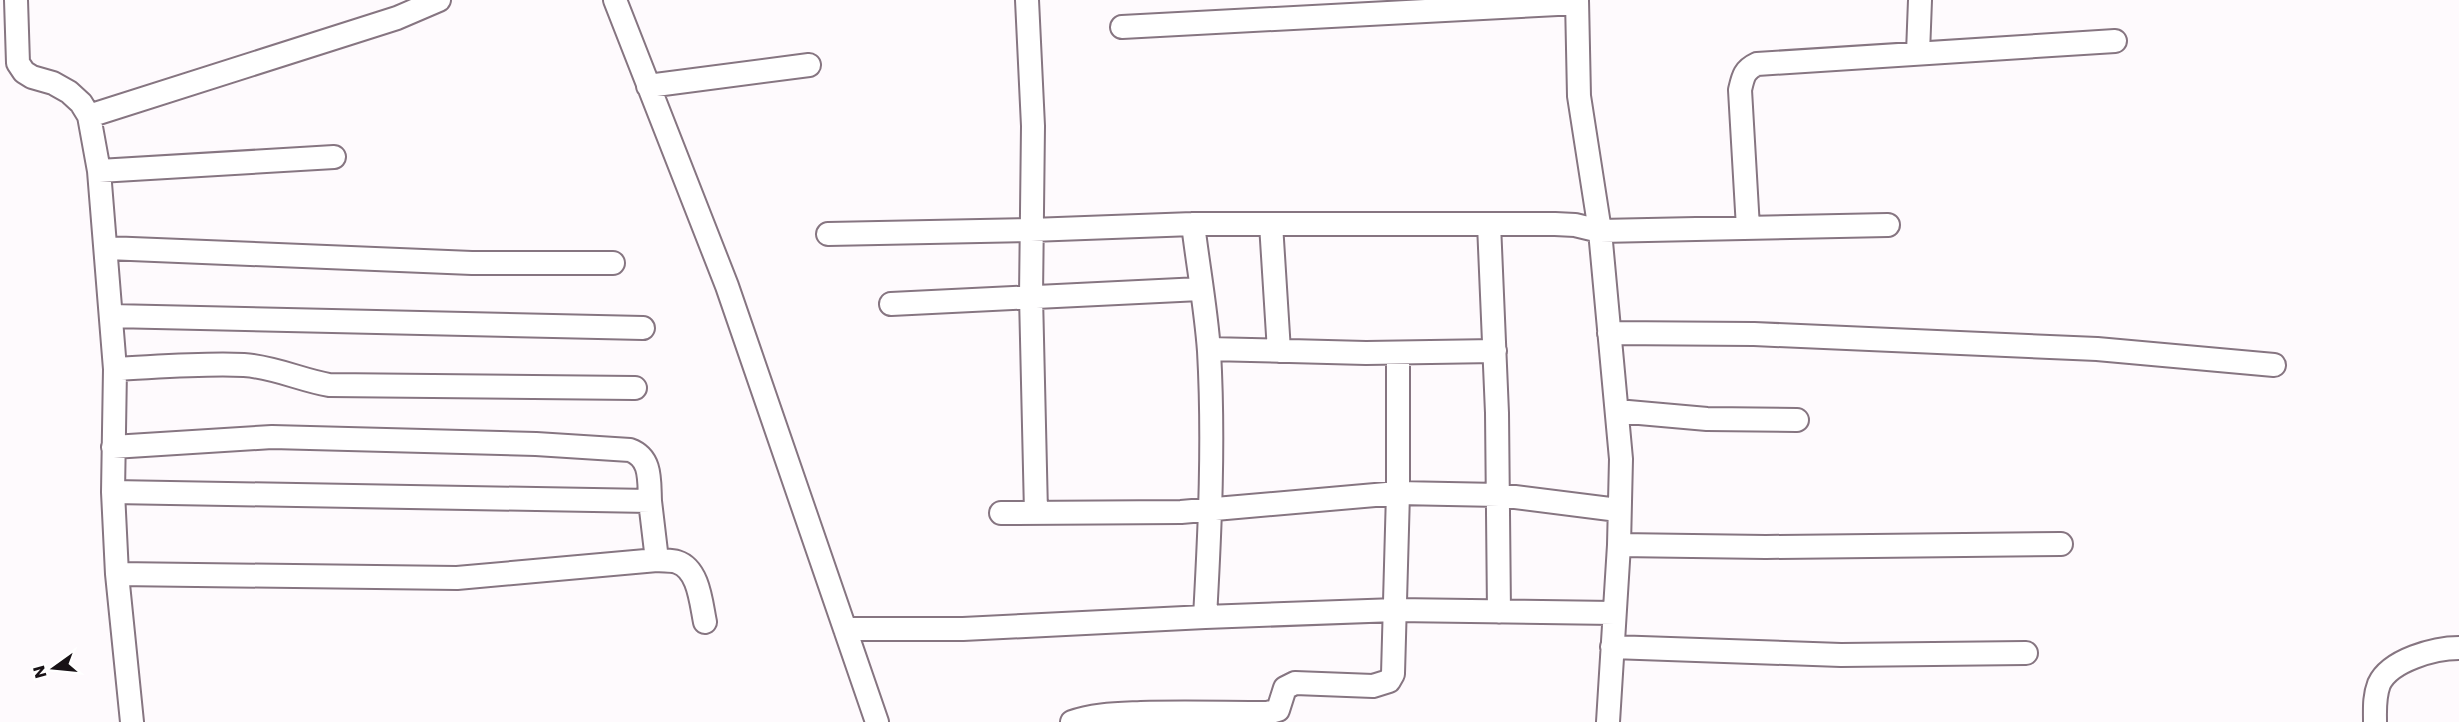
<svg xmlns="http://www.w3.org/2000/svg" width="2459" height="722" viewBox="0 0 2459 722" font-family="Poppins,sans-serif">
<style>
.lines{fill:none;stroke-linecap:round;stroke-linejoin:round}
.minor-casing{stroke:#867581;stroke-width:26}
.minor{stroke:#fff;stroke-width:22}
</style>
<rect width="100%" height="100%" fill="#fefafd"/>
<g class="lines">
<defs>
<path id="minor" d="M16,0L18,63L24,72L32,77L53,83L69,92L81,103L89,116L99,171L115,369L113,492L117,574L132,722
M615,0L727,286L877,722
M1027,0L1033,126L1031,296L1036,512
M1577,0L1579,96L1600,231L1621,459L1619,545L1608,722
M1122,27L1577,3
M1918,53L1920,0
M648,86L809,65
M89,116L397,18L439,0
M99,171L334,157
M1193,224C1198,266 1206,309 1209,351C1214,440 1210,528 1205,617
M1271,224L1279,351
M1489,224L1497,413L1499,612
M1748,228L1740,90C1743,77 1744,70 1757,64L2115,41
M828,234L1031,230L1193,224H1555L1575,225L1600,231L1888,225
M107,248L472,263H613
M891,304L1200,289
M111,316L643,328
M1609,333L1754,334L2097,349L2274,365
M1209,349L1366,353L1495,351
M115,369C158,367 201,363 244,365C274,367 301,380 329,385L635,388
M1617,411L1707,419L1797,420
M113,447L272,437L536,444L630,450C652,458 649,481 650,501
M113,492L650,501L657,560C663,561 671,560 677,562C699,569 701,603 705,622
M1001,513L1181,512L1398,493L1499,495L1618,510
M1619,545L1766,547L2061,544
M117,574L457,578L657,560
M845,629H963L1205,617L1396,610L1614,613
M1612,647L1841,655L2026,653
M1072,722C1093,714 1118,714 1141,713C1183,712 1225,713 1267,713L1278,710L1285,688L1295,683L1373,686L1389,681L1393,674L1398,493V353
M2375,722C2375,709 2374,697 2379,684C2390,660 2435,648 2459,648"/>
</defs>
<use href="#minor" class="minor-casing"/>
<use href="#minor" class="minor"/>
</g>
<g transform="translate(54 668) rotate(255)" stroke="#ffffff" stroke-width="4.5" paint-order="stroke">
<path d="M0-4.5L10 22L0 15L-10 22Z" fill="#181116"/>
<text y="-9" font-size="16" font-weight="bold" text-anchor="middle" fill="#181116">N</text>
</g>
</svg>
